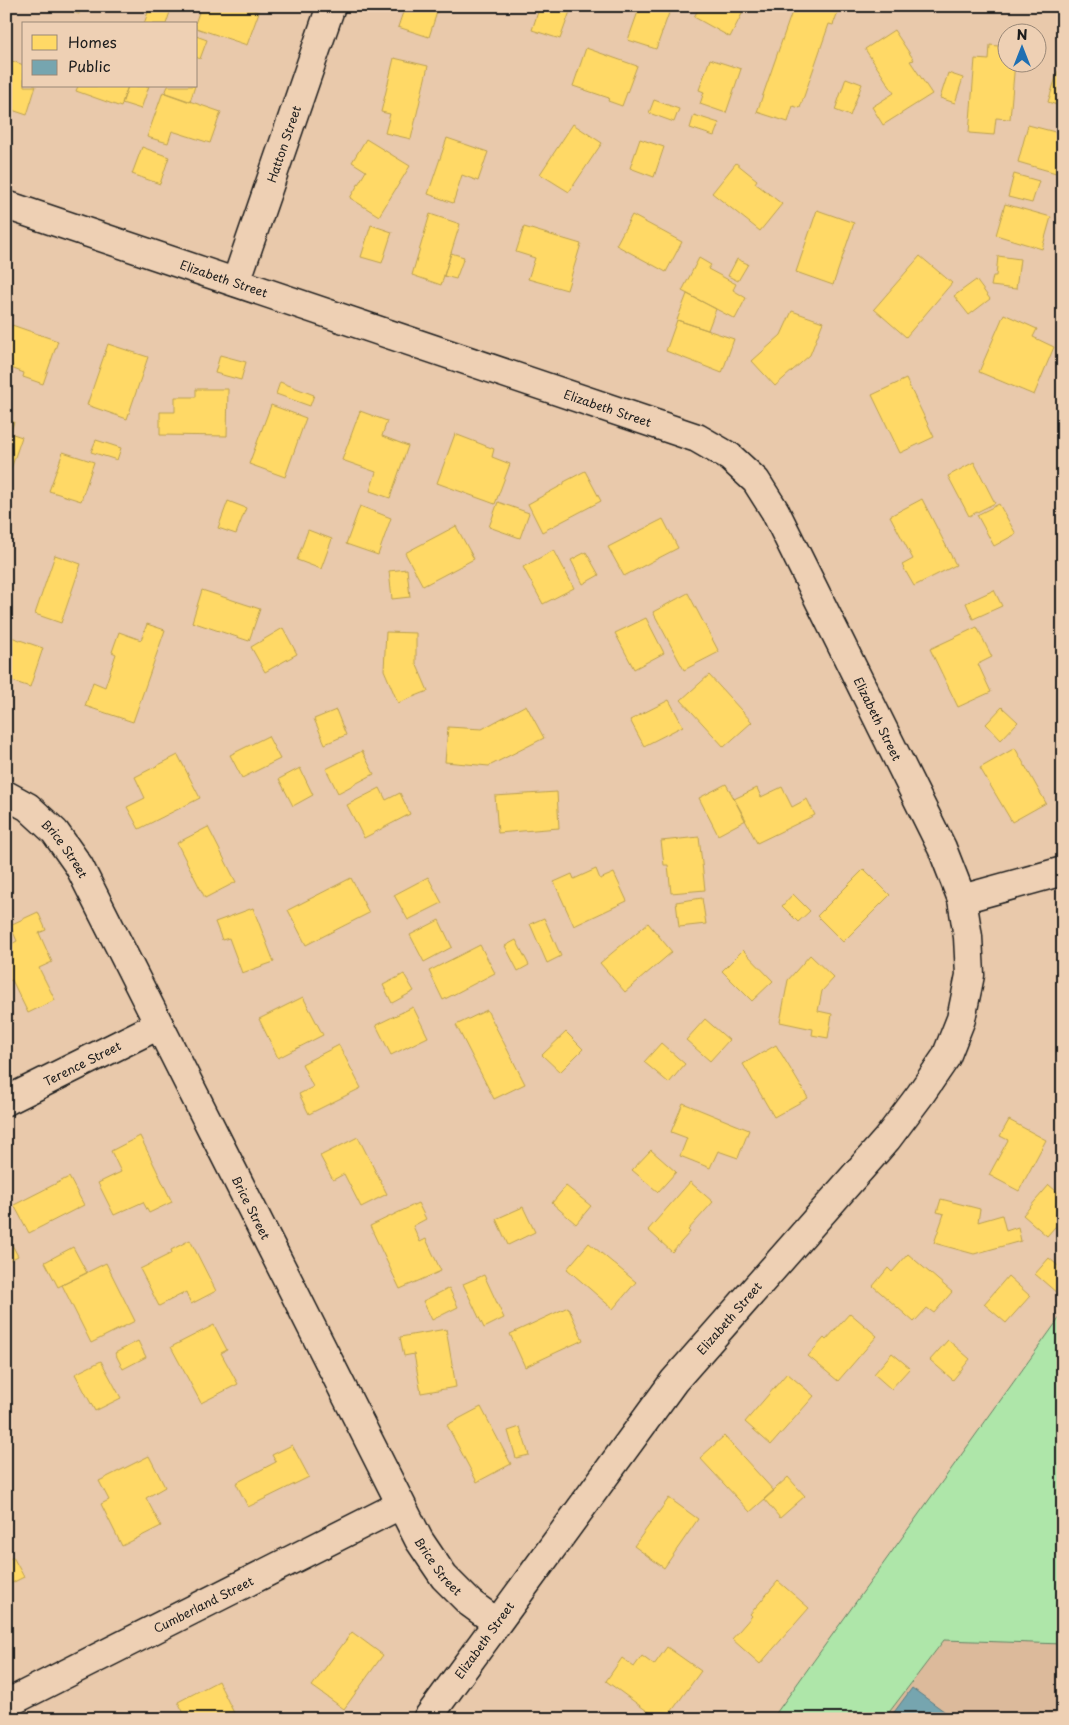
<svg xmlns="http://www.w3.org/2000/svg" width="1069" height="1725" viewBox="0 0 1069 1725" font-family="'Playpen Sans',sans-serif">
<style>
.built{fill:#dcba9b}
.green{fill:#aee6a9;stroke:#658162}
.homes{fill:#ffd966;stroke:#bba050}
.public{fill:#76a5af;stroke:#5b7c83}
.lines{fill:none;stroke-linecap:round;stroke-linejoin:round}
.street-casing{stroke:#1c1c1c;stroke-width:31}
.street{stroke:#eed0b4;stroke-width:28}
.labels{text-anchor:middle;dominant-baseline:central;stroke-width:5;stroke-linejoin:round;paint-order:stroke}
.street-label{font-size:12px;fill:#1c1c1c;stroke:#eed0b4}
</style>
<rect width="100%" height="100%" fill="#e9c9ab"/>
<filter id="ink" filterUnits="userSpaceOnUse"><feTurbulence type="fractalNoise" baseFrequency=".02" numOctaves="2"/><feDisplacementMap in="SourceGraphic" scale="10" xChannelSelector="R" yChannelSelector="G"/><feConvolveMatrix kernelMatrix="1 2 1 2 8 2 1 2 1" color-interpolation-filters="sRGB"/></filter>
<g filter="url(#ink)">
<path class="built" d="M944,1640L1063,1644V1719H884Z"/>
<path class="green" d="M1063,1313V1644L944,1640L884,1719H772Z"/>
<path class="homes" d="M56,6H82L79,14Z
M150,6H172L166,24H144Z
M201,6H242L259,12L247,45L196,28V24H195Z
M405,6H439L429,37L398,27Z
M540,6H572L560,39L532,30Z
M640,6H650L669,13L656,49L628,40Z
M700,6H746L730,37L694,17Z
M794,6H840L833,25L829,24L800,108L793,106L788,122L757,112Z
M894,30L914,60L910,61L932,94L883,125L872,107L894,93L865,49Z
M196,36L207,40L200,59L196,57Z
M990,45L1006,47V62H1015L1010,119L996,118L994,135L969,133L975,59L989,60Z
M586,48L637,66L622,106L608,101L609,98L573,86Z
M394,58L428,66L411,139L385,133L390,114L381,112Z
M6,59L24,65V86H36L27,115L9,109L11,104L6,102Z
M710,59L741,69L726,113L700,104L704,92L699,90Z
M1058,71L1063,73V107L1048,102Z
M948,73L963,78L955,103L940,98Z
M846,78L862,84L850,116L835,110Z
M78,86H128L121,107L76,91Z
M128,86H149L141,109L122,103Z
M168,86H195L190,102L165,93Z
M163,92L221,112L210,143L172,131L168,143L147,137Z
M654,100L679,109L674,122L649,113Z
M694,115L719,123L714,136L690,128Z
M573,124L602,143L569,192L540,174Z
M1028,125L1063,134V175L1018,162Z
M447,138L488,152L478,181L462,175L453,203L428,194Z
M366,139L410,166L379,216L350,198L366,171L352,162Z
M640,139L664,147L654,177L630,168Z
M142,147L169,157L160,184L132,174Z
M736,163L757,180L755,183L782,204L760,231L712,193Z
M1014,174L1039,181L1032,203L1008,197Z
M1005,204L1051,217L1042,249L996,235Z
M817,210L854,223L833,285L796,272Z
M430,214L460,224L441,285L412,275Z
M632,215L682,242L666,272L616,245Z
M371,225L392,232L382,263L361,257Z
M524,227L581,244L567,290L528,279L535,258L516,252Z
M451,253L464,257L456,279L444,276Z
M920,256L952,283L906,337L874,309Z
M998,256L1020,259L1016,289L991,286L993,276H996Z
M699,258L711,265L708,269L736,284L733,290L746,298L735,319L682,291Z
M737,259L748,264L738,281L728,276Z
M976,280L990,299L969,315L954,296Z
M687,294L716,309L708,330L677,320Z
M792,311L823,322L810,355L775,386L752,361L781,335Z
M1004,314L1037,329L1033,337L1054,347L1034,395L979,372Z
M677,320L734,339L722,373L666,351Z
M12,325L58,341L43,384L23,377L24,373L6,366V342Z
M108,344L148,357L127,419L87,405Z
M220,355L246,362L241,380L215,373Z
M906,379L934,437L900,453L872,395Z
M280,382L314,395L310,406L276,394Z
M196,389H228L227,436L160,435V412H175V397H196Z
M271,405L306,418L285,477L249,464Z
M360,411L387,421L382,436L408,446L390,498L370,491L376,472L342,460Z
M6,419L14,422L10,433L22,437L6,483Z
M455,434L494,449L492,457L510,464L495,504L437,483Z
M96,440L121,448L117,460L91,452Z
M63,452L94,462L81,501L49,491Z
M974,462L995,503L969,516L948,476Z
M585,471L601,501L542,532L528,504L564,484V482Z
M922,499L956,565L914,586L902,565L913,559L890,516Z
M228,501L246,508L236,534L218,528Z
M498,502L529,513L520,538L489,527Z
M999,504L1016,534L994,546L977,515Z
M360,506L391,518L378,555L346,544Z
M663,519L678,548L624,576L608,547Z
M456,526L474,559L423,586L405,553Z
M308,530L332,539L321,569L297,560Z
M554,550L574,588L543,604L523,567Z
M586,552L599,575L583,584L571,560Z
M55,555L81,564L61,623L35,614Z
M407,569L410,597L392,599L389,571Z
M202,590L260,609L249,641L192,622Z
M994,590L1002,606L973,619L966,603Z
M688,593L719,652L684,670L653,612Z
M646,618L664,653L634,669L615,633Z
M147,624L165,630L133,722L85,706L93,682L105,687L116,654L112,652L119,632L141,640Z
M977,627L992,657L978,664L991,692L958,707L930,649Z
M283,628L297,654L265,672L251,647Z
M386,632L416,633V663L428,691L398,703L384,670Z
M11,637L43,648L30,687L6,679V649Z
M709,675L752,722L724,747L681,700Z
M669,700L683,726L644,746L630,720Z
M526,705L544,738L489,766L445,762L448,727L482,729Z
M1002,707L1018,722L1001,740L986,724Z
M336,710L346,735L325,744L314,719Z
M268,736L280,759L242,778L230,755Z
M1015,748L1046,803L1012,822L980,768Z
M362,751L374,774L338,793L326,769Z
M178,755L200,798L139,829L127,807L145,798L135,777Z
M300,768L313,795L293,806L279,779Z
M726,784L746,820L718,835L699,798Z
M782,787L792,807L807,799L815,815L757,843L734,799L757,788L761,797Z
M380,788L386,800L400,793L410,814L364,838L347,805Z
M557,792L559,828L498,833L495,796Z
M208,827L236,882L205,898L177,843Z
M699,837L705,890L671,893L668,865H664L661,841Z
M596,869L600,879L614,873L627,901L574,926L554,882L572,874L574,879Z
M864,869L890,895L843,942L817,916Z
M428,877L442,903L408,920L394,895Z
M351,878L369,913L306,945L288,910Z
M793,894L810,911L798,922L782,906Z
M702,898L706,924L679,927L676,902Z
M253,908L274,962L242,973L229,938L222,940L215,922Z
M38,912L46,930L39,933L52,962L39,968L55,1000L28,1013L12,980L6,982V947L17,941L10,925Z
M544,918L561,956L547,963L530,924Z
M439,920L452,947L424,962L410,935Z
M648,923L672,952L625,992L600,963Z
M516,940L529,965L518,971L505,946Z
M480,945L495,973L443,1000L429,971Z
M743,950L773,981L752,1001L722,971Z
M810,955L834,978L822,991L818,1011L832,1014L828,1038L812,1035L813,1029L780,1022L788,980Z
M404,974L414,991L392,1003L383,985Z
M303,997L323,1035L278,1058L259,1019Z
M413,1007L428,1037L391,1055L376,1025Z
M487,1010L525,1084L494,1099L456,1025Z
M705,1019L729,1040L710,1061L686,1040Z
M566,1032L583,1049L560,1072L542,1055Z
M661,1043L685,1064L669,1083L644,1062Z
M339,1045L361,1088L309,1114L299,1094L313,1087L302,1064Z
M776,1045L808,1098L774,1117L743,1064Z
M683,1103L749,1130L738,1158L718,1151L710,1168L680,1156L687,1138L671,1132Z
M1009,1120L1046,1140L1019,1191L989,1175L1008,1140L1000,1136Z
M140,1136L172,1202L149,1213L143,1202L114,1215L98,1183L121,1172L111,1151Z
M358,1137L387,1194L361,1207L344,1174L333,1180L320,1156Z
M651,1150L676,1172L658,1192L632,1170Z
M69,1177L84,1205L29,1233L14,1205Z
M690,1182L713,1202L688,1230L690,1232L672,1252L648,1230Z
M1049,1185L1063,1197V1218L1047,1236L1023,1215Z
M566,1186L591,1206L576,1224L552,1203Z
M941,1199L980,1209L978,1222L1002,1215L1006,1231L1018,1227L1021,1241L974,1254L934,1243L944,1214L937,1212Z
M418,1203L426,1219L413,1226L420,1242L426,1239L441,1271L400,1289L370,1226Z
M523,1207L535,1232L508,1245L496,1219Z
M6,1234L18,1256L6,1262Z
M190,1240L216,1291L191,1304L186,1292L159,1306L140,1269L172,1253L171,1250Z
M589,1243L636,1282L613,1309L567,1269Z
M73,1247L87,1273L58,1287L45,1262Z
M908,1254L952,1292L934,1313L927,1308L914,1322L873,1286L888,1268L892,1272Z
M1049,1258L1063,1270V1287L1057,1293L1035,1274Z
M106,1263L135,1321L91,1343L62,1285Z
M484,1275L504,1318L484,1328L463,1284Z
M1008,1276L1030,1296L1006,1323L984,1304Z
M449,1288L458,1307L432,1320L423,1301Z
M568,1307L583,1340L525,1367L510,1334Z
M850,1313L877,1336L838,1381L808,1356L824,1338L826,1340Z
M214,1325L227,1350L221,1353L238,1384L201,1403L171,1347Z
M446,1329L456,1387L421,1393L414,1354L404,1356L400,1337Z
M948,1340L970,1359L953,1380L930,1360Z
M138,1341L146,1357L123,1369L115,1353Z
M892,1353L910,1368L891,1389L874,1374Z
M101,1361L121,1398L95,1411L75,1374Z
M787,1373L814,1396L771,1445L745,1422Z
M481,1407L511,1464L477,1482L447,1425Z
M520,1427L529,1455L516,1458L508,1431Z
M724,1436L774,1491L750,1512L700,1458Z
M292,1445L309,1477L248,1507L236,1483L276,1462L272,1455Z
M149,1456L165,1487L146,1498L161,1526L122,1546L101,1504L109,1500L99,1481Z
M788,1477L805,1496L780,1518L764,1499Z
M669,1498L698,1519L664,1568L634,1546Z
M6,1554L9,1559L13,1557L24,1577L6,1586Z
M778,1581L809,1608L760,1664L732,1639L752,1616L750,1614Z
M352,1632L383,1655L344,1709L312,1686Z
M667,1647L701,1671L666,1719H658L606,1681L622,1658L634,1667L642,1656L654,1665Z
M218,1681L237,1719H187L178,1702Z"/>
<path class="public" d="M912,1688L955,1719H889Z"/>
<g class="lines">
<defs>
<g id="street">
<path id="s1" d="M6,205L697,438L730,457L756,481L775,511L942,848L962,899L968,937L970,975L961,1019L946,1057L920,1095L887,1139L674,1381L427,1719"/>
<path id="s2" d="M236,282L331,6"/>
<path id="s3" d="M6,795L28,807L55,832L79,866L419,1540L444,1577L470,1603L496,1622"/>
<path d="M962,899L1063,871"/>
<path id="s4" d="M6,1101L159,1025"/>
<path id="s5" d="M6,1704L400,1505"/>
</g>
</defs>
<use href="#street" class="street-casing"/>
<use href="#street" class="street"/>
</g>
</g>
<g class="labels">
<g class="street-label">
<text stroke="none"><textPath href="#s2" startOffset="146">Hatton Street</textPath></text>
<text stroke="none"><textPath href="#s1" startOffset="230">Elizabeth Street</textPath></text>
<text stroke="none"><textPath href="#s1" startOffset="635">Elizabeth Street</textPath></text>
<text stroke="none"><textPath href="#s1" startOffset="1070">Elizabeth Street</textPath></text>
<text stroke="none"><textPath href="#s3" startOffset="81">Brice Street</textPath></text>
<text stroke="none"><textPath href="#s4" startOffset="85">Terence Street</textPath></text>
<text stroke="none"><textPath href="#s3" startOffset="486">Brice Street</textPath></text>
<text transform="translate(729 1318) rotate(-49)">Elizabeth Street</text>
<text stroke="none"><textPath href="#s3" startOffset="891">Brice Street</textPath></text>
<text stroke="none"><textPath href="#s5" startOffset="221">Cumberland Street</textPath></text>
<text transform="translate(484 1640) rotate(-54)">Elizabeth Street</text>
</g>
</g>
<rect width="1069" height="1725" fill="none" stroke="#eed0b4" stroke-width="25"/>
<rect x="12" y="12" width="1044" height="1700" fill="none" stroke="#1c1c1c" stroke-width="2" filter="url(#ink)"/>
<rect x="22" y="22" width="175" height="65" fill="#eed0b4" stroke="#9a8877"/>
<rect x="32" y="35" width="25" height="15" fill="#ffd966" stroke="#9a8877"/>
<text x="68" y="48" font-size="15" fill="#1c1c1c">Homes</text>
<rect x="32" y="60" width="25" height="15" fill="#76a5af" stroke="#9a8877"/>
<text x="68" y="72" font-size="15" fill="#1c1c1c">Public</text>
<g transform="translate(1022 48)"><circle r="24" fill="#eed0b4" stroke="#9a8877"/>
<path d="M0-4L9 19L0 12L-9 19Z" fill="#1f6fb2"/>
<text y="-8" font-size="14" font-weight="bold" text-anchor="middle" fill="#1c1c1c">N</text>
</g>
</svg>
